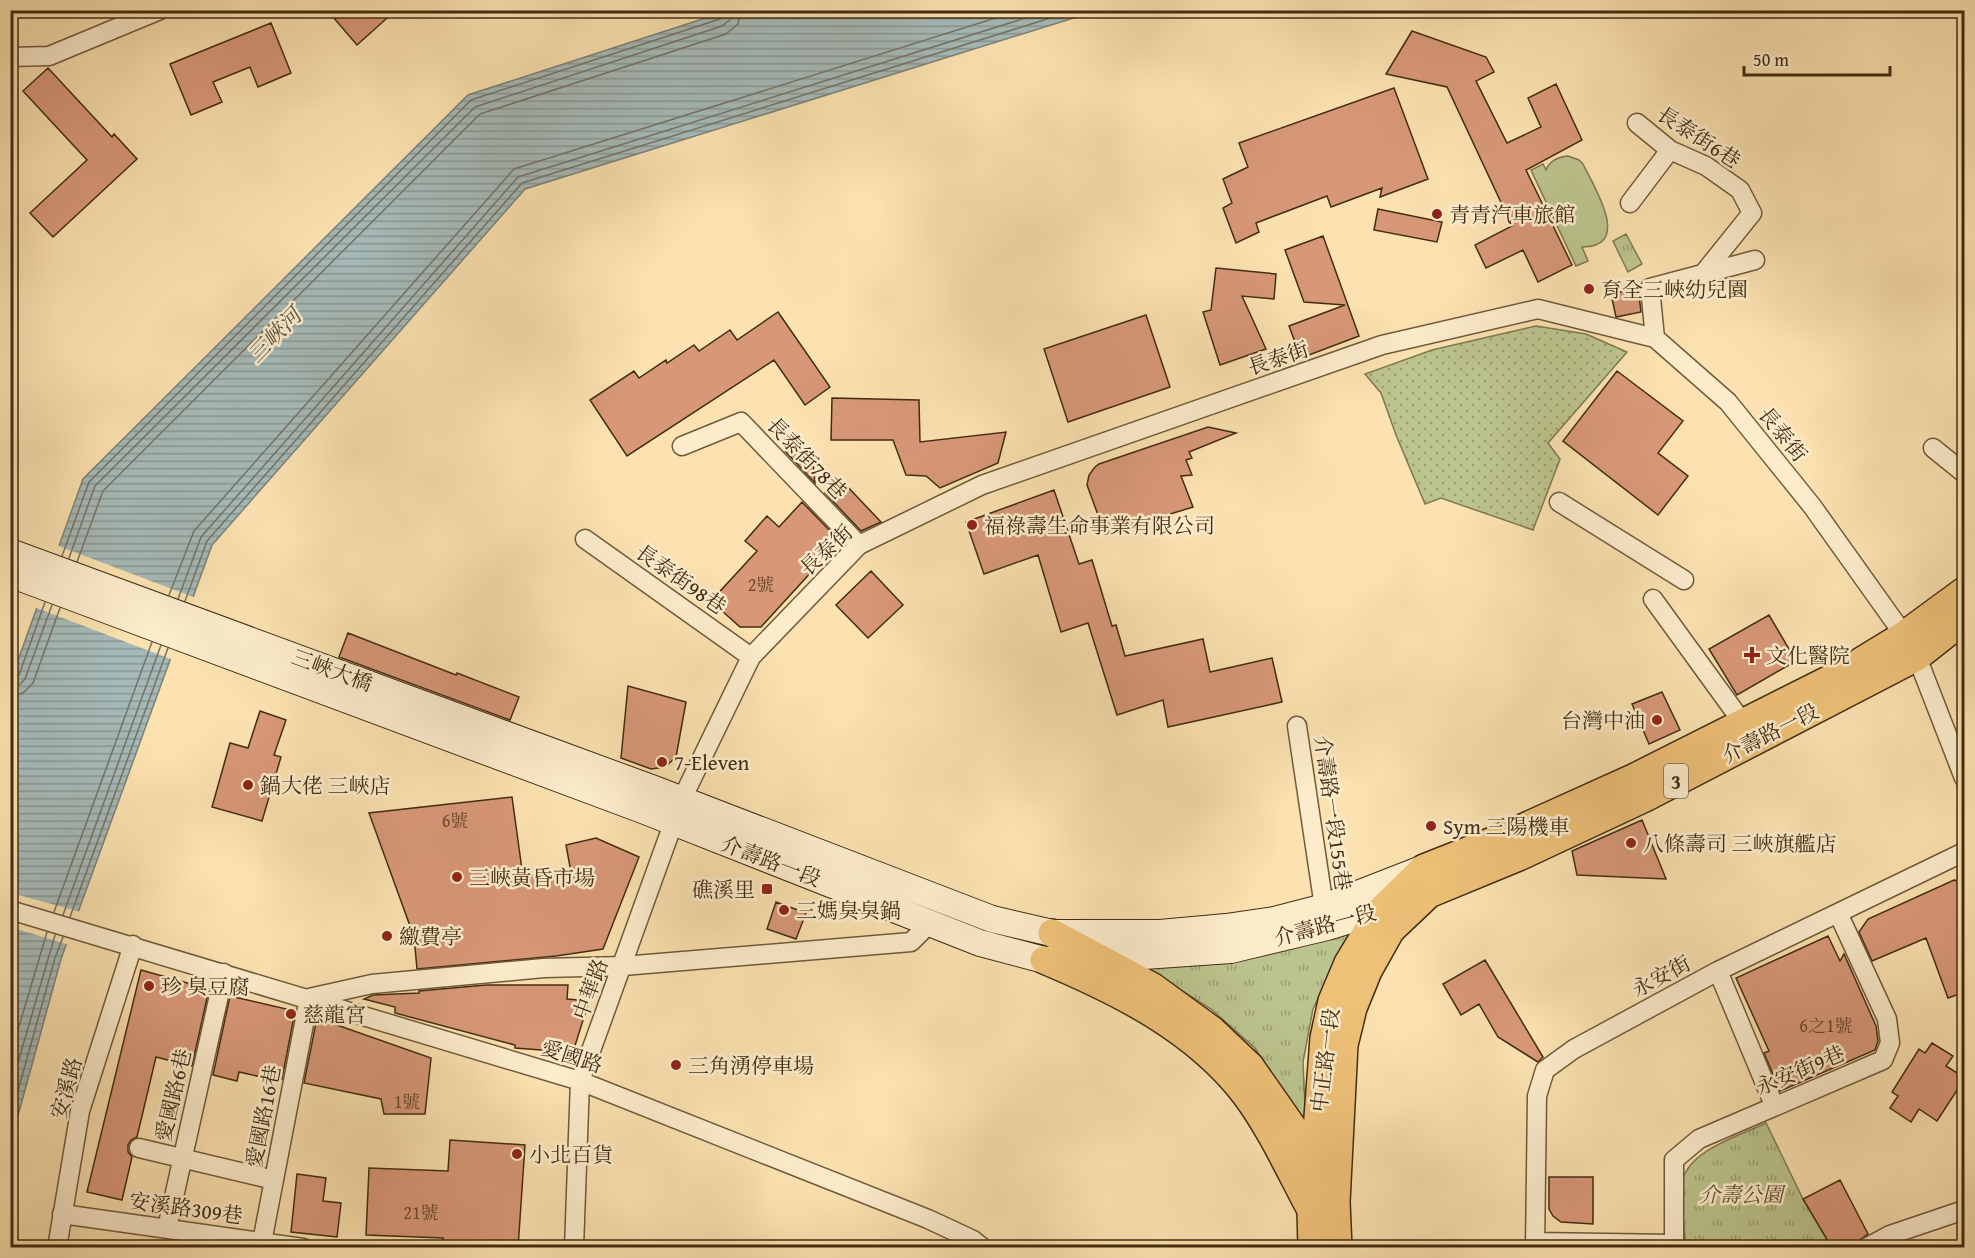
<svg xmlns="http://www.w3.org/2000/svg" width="1975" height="1258" viewBox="0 0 1975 1258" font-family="'Gentium Book Plus','Noto Serif TC',serif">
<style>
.grass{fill:url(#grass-dots);stroke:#7f7850;stroke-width:1.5}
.park{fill:url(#park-tufts);stroke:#7f7850;stroke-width:1.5}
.pitch{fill:#bcc48d;stroke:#7f7850;stroke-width:1.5}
.water{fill:url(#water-rules);stroke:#7d8176;stroke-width:1.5}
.pier{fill:#fbe2b0}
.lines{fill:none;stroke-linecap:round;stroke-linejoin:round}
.shore{stroke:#747365;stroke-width:1.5}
.building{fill:#d89878;stroke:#422c12;stroke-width:1.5}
.street-casing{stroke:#705a3a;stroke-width:21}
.secondary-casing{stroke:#422c12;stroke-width:28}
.primary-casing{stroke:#422c12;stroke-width:30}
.street{stroke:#fceccc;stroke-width:18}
.secondary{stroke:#fceccc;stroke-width:26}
.primary{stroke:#eec178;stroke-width:27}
.poi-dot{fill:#8f2418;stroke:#fceccc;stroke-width:2}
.labels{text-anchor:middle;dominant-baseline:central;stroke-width:5;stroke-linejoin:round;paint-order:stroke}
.number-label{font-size:18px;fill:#68472c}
.shield{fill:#fceccc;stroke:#7a664a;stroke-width:1.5}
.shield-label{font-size:20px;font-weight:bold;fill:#422c12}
.street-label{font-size:21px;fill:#422c12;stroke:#fceccc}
.poi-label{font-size:21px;fill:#422c12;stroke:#fceccc;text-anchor:start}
.park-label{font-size:21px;font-style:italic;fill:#605231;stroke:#fceccc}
.water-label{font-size:22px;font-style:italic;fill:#5b503c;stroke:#fceccc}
</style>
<defs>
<pattern id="grass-dots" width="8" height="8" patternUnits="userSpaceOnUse" patternTransform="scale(1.5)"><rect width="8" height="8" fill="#bcc48d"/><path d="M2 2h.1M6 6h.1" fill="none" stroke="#9a9f72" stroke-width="1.8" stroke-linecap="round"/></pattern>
<pattern id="park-tufts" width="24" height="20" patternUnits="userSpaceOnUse" patternTransform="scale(1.5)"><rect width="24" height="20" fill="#bcc48d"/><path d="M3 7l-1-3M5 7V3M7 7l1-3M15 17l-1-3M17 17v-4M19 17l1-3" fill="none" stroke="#9a9f72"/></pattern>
<pattern id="water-rules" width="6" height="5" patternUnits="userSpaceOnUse" patternTransform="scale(1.5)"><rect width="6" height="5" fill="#a5bab8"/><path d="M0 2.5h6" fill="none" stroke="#889794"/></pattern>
</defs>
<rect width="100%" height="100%" fill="#fbe2b0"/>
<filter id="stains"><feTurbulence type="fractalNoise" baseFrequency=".00333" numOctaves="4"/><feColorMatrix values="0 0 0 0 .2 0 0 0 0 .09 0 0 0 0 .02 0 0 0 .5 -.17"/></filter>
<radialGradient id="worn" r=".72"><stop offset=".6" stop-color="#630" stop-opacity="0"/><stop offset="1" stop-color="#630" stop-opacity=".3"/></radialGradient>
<path class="grass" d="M1536,326L1586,334L1627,352L1548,443L1560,459L1533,530L1441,498L1425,504L1396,435L1381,393L1365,374L1432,350Z"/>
<path class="park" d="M1626,234L1642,264L1628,272L1613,241Z
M1351,930L1313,1009L1303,1062L1306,1130L1255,1048L1211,1009L1143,966Z
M1766,1123L1803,1199L1832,1247H1686C1685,1233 1679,1194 1682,1182C1689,1150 1739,1136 1766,1123Z"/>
<path class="pitch" d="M1568,156L1579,160L1583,164C1594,187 1633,247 1582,247L1588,261L1576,266L1531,170L1543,164L1546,170C1550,160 1558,157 1568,156Z"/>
<path class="water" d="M727,11H1096L525,189L212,545L61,959L11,1141V680L83,479L468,95Z"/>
<path class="pier" d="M56,545L196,598L173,660L34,607Z
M11,893L81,912L69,945L10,927Z"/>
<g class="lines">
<path class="shore" d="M62,556L89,482L471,100L720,19L724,16L725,10
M69,558L95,486L475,107L722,26L730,20L732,10
M77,562L103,491L480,114L726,34L738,24L741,10
M169,595L194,531L514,169L1021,10
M178,599L201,537L518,177L1051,10
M185,601L207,541L522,183L1076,10
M10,679L15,678L19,675L45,602
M10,687L19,685L25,679L52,605
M10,696L23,693L33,683L60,608
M54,912L152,642
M63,915L161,645
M70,917L168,648
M10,1057L47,932
M10,1090L55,935
M10,1119L55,958L63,937"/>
</g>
<path class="building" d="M327,10H396L357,45Z
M271,23L291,73L258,87L250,67L213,82L222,102L191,115L170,64Z
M1412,31L1486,57L1494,72L1476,81L1507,143L1541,127L1528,98L1556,84L1582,140L1526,170L1572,265L1538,282L1523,250L1486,268L1475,245L1512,226L1447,87L1386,74Z
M48,68L112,137L114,134L137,159L53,237L30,213L87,160L23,91Z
M1394,88L1428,179L1380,197L1382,188L1331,207L1327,196L1256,223L1259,232L1236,243L1223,208L1232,203L1223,179L1248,167L1239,143Z
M1378,209L1442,222L1437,242L1374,230Z
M1323,236L1359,336L1301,358L1289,326L1345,305L1304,302L1285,250Z
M1216,268L1276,274L1274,299L1242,296L1266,349L1220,365L1203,312L1211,310Z
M1638,288L1641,312L1616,317L1611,294Z
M778,312L830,387L805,405L774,360L627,456L590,400L634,371L639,378L666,360L667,363L694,345L699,351L730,330L737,340Z
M1146,315L1170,387L1068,422L1044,349Z
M1617,371L1683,421L1658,453L1688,476L1658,515L1563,441Z
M832,398L919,400L920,442L1006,432L998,463L940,488L926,476L906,475L893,440H831Z
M1208,427L1236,433L1189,452L1192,458L1186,460L1192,475L1181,476L1193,507L1105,534L1087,485L1089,475L1095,467L1099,464Z
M792,445L812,451L815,483L785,451Z
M844,483L881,522L861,531L825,493Z
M1054,490L1079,564L1092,560L1112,626L1116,625L1125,656L1203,639L1210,672L1272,658L1282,702L1168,727L1163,700L1117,715L1088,623L1061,632L1038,555L984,574L966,522Z
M802,502L833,534L835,546L761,627H740L711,601L757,551L745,541L767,516L779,527Z
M871,571L903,605L868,638L836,605Z
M1769,615L1796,661L1737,695L1709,649Z
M348,633L456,675L457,673L519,697L510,720L339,657Z
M628,686L686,702L676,757L665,767L651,769L621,758Z
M1662,692L1680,730L1649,744L1632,704Z
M260,711L286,720L274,755L281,757L262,821L212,807L230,743L248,748Z
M512,797L523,877L571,872L566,845L596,838L639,857L603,949L556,956L417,969L414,937L369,813Z
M1642,820L1666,879L1577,875L1572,851Z
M1954,880L1965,883V992L1948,998L1926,938L1872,961L1859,932L1868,919Z
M776,902L806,913L796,939L767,929Z
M1828,936L1840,961L1844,954L1876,1026L1878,1041L1875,1050L1780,1091L1764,1053L1769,1051L1736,978Z
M1485,960L1543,1057L1538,1062L1498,1037L1479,1004L1461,1015L1443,984Z
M141,970L209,989L192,1066L156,1057L137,1137L131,1140L128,1145V1152L132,1157L122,1200L87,1192Z
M486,985H568L567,999L589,1001L574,1049L554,1045V1051L515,1048V1045L395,1013V1007L364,999L373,995L419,993V991Z
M230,996L295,1011L282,1079L279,1078V1081L239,1072L237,1081L213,1075Z
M317,1018L431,1058L425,1114H384L381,1099L304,1083Z
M1932,1043L1953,1056L1946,1066L1965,1078L1937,1121L1919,1109L1911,1122L1890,1108L1898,1096L1892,1092L1919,1049L1925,1053Z
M450,1140L525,1145L518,1248H442L443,1238L366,1235L369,1168L448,1171Z
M297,1174L326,1178L323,1201L341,1203L337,1237L291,1232Z
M1549,1177H1593V1224L1561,1222L1553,1216L1549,1209Z
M1840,1180L1868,1234L1857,1242L1855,1248H1832L1803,1199Z"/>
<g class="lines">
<defs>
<path id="street" d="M10,57L49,56L160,10
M1637,123L1670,150L1706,166L1740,190L1752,213L1703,274
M1630,203L1670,150
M1655,338L1650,288L1755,260
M682,446L741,422L859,545
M1933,448L1964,473
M1559,502L1684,580
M585,539L751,657
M1653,599L1743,723
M1297,726L1324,907
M10,910L580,1081L928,1219L973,1240L983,1248
M1718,971L1774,1105
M139,1148L274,1180
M62,1214L303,1248
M167,1228L224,973
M262,1242L309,998L372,984L544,968L623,966L911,942L930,923
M1535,1242L1674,1244
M57,1248L80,1111L133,945
M574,1248L580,1081L682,799L751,657L859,545L982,485L1382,345L1538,309L1655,338L1728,402L1812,506L1904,635L1917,657L1964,778
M1535,1248L1537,1096L1545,1070L1574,1049L1718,971L1964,852
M1674,1248V1160L1699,1139L1883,1060L1890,1043L1887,1019L1838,913
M1866,1248L1890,1235L1964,1210"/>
<path id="secondary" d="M10,552L654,789L992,919L1052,933H1160L1226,927L1274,920L1324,907L1424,868
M10,574L645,811L980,943L1044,960L1100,959L1231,950L1327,927L1392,907"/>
<path id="primary" d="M1052,933L1153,987L1212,1030L1250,1066L1301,1139L1316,1167
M1044,960C1118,991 1195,1029 1245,1094C1270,1127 1291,1173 1311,1210
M1312,1248L1311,1210L1324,1038L1332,1001L1348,963L1379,912L1424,868L1500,838L1633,778L1840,674L1904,635L1964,591
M1338,1248L1336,1202L1344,1045L1353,1008L1368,971L1391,930L1429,894L1521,856L1645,798L1917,657L1964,620"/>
</defs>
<use href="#street" class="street-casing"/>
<use href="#secondary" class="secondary-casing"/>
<use href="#primary" class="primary-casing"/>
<use href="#street" class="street"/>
<use href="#secondary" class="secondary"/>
<use href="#primary" class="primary"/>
</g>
<g class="poi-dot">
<circle cx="1437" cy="214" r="6"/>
<circle cx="1589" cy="289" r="6"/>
<circle cx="972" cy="525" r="6"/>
<path d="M1749 646h6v6h6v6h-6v6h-6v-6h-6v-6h6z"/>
<circle cx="1657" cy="720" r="6"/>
<circle cx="662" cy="762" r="6"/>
<circle cx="248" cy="785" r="6"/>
<circle cx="1431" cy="826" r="6"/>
<circle cx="1631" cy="843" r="6"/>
<circle cx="457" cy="877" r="6"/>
<rect x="761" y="883" width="12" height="12" rx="3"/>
<circle cx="784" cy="910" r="6"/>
<circle cx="387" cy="936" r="6"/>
<circle cx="149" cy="986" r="6"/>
<circle cx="291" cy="1014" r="6"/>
<circle cx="676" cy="1065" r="6"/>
<circle cx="517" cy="1154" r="6"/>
</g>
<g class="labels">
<g class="number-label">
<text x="761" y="584">2號</text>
<text x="455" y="820">6號</text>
<text x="1826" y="1025">6之1號</text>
<text x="407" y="1101">1號</text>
<text x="421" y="1212">21號</text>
</g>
<rect class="shield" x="1664" y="764" width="24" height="34" rx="4.5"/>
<g class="shield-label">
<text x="1676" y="781">3</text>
</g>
<g class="street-label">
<text transform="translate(1699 137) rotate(33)">長泰街6巷</text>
<text transform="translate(1278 358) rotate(-19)">長泰街</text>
<text transform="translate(1783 434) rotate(51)">長泰街</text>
<text transform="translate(807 458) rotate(46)">長泰街78巷</text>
<text transform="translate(826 550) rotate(-43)">長泰街</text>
<text transform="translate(681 579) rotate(35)">長泰街98巷</text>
<text transform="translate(332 670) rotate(20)">三峽大橋</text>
<text transform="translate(1770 733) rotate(-27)">介壽路一段</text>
<text transform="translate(1333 813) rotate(82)">介壽路一段155巷</text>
<text transform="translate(771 861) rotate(21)">介壽路一段</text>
<text transform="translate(1325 925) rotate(-15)">介壽路一段</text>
<text transform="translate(1661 976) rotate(-28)">永安街</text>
<text transform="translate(590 989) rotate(-70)">中華路</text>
<text transform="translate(572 1056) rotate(18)">愛國路</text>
<text transform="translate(1325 1060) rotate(-83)">中正路一段</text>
<text transform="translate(1800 1070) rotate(-23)">永安街9巷</text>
<text transform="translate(66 1088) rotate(-74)">安溪路</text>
<text transform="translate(173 1095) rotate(-77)">愛國路6巷</text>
<text transform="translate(263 1116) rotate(-79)">愛國路16巷</text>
<text transform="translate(186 1208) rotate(8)">安溪路309巷</text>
</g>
<g class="poi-label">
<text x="1449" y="214">青青汽車旅館</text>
<text x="1601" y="289">育全三峽幼兒園</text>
<text x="984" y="525">福祿壽生命事業有限公司</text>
<text x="1766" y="655">文化醫院</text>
<text x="1645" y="720" text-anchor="end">台灣中油</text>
<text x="674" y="762">7-Eleven</text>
<text x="260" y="785">鍋大佬 三峽店</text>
<text x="1443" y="826">Sym 三陽機車</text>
<text x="1643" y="843">八條壽司 三峽旗艦店</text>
<text x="469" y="877">三峽黃昏市場</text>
<text x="755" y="889" text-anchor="end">礁溪里</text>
<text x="796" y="910">三媽臭臭鍋</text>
<text x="399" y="936">繳費亭</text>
<text x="161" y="986">珍 臭豆腐</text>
<text x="303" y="1014">慈龍宮</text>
<text x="688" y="1065">三角湧停車場</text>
<text x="529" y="1154">小北百貨</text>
</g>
<g class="park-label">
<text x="1741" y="1194">介壽公園</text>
</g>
<g class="water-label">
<text transform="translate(274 335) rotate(-46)">三峽河</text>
</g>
</g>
<rect width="1975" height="1258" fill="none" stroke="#fbe2b0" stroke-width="36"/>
<rect x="12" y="12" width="1951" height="1234" fill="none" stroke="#422c12" stroke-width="3"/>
<rect x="18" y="18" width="1939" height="1222" fill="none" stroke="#422c12" stroke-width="1.5"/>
<path d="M1744 66v9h146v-9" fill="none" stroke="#422c12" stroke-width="3"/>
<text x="1753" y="66" font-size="18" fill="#422c12" stroke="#fceccc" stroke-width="4.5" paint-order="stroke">50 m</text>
<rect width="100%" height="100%" filter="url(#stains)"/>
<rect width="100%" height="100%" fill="url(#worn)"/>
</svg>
